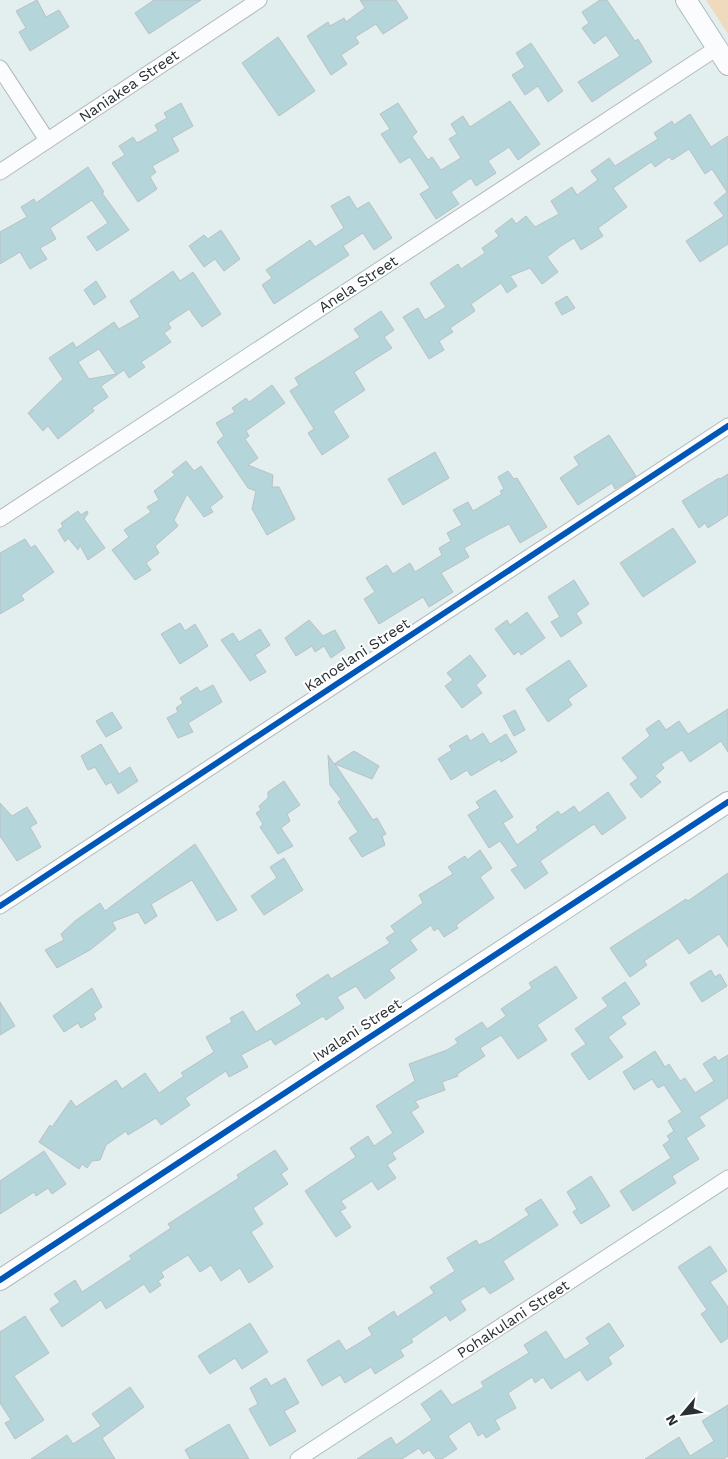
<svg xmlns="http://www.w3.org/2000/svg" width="728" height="1459" viewBox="0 0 728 1459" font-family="'Work Sans',sans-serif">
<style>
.green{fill:#f0dabe}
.building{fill:#b4d5da;stroke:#bac1c3;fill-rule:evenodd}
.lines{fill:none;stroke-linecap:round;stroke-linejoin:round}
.minor-casing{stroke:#b2babb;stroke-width:17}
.tertiary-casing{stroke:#b2babb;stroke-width:22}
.minor{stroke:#fbfcfd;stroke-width:15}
.tertiary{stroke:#fbfcfd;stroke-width:20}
.cycleway-casing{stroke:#fff;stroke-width:9}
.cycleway{stroke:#0057b8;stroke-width:6}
.labels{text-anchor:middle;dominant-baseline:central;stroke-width:4;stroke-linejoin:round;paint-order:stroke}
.street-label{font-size:15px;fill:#283031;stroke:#fff}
</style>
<rect width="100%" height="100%" fill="#e3eeef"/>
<path class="green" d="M706,0H728V34Z"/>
<path class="building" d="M37,0L46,17L59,10L69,27L30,51L19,32L26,28L16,11Z
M154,0H201L149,34L135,13Z
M360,0H396L408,18L383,34L376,24L355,37L359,43L341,55L347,64L331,75L307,36L328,22L330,26L344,18L346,22L365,8Z
M600,0H607L635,41L638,39L652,62L592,102L578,82L620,56L606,35L594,44L582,28L589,23L582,12Z
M278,37L315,91L279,116L242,63Z
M531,43L563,91L548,102L538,86L525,95L512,75L525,67L516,53Z
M510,101L540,144L518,160L509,147L488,161L496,173L476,186L471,178L451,192L459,204L436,219L420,194L430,188L410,157L400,163L381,134L390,129L380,114L398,103L417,132L412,137L428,160L432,157L441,170L461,158L449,139L457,134L451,124L463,116L470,127Z
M181,103L193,126L172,138L179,151L152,166L156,172L150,177L157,189L138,202L112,163L125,155L119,146L133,137L137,143L158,131L155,125L167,118L164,113Z
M690,114L711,147L728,136V244L700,262L686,241L724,216L714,203L727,192L712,169L705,174L689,149L672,160L669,157L655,167L651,162L613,188L627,207L598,228L603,236L581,250L574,238L561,246L547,257L558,272L542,284L530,268L510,276L517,286L507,293L501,283L471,304L475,311L450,328L453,332L439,341L444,350L429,359L403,317L418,308L425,320L446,307L430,283L458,264L461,269L485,253L482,248L499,236L495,231L512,218L516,224L526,216L535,227L559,214L551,201L572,187L577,195L598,180L591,171L609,158L615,166L658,139L654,133L672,121L674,125Z
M88,167L104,192L102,193L129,230L97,251L87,237L108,223L92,200L50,228L56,239L40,248L47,259L30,269L20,252L0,264V232L27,217L21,207L34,199L36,203Z
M349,196L357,209L369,202L392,238L374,250L363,233L343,246L349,255L274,304L262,285L272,278L266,270L310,240L315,247L344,228L331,206Z
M221,230L240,259L224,271L215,259L204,267L189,246L204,235L208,239Z
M173,271L180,281L193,272L221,314L202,327L189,309L168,323L171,328L164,333L171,342L141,362L145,367L129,378L124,370L101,386L108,397L92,408L94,411L58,439L48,426L43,431L28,413L63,379L49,358L73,342L76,348L114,322L119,329L140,317L130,301ZM99,349L116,374L89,379L78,362Z
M96,281L106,297L94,305L84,290Z
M567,296L575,308L562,315L555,303Z
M381,311L394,330L384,337L392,348L354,372L365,390L333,411L349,437L322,455L308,433L314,429L290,391L299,385L295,378L360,337L354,329Z
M272,385L285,403L246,431L249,436L245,439L258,458L248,465L273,475L272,487H279L295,519L267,535L252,509L256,491L248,488L217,442L224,436L216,423L235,412L232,408L246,398L249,402Z
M609,435L636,476L615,489L612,483L578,505L560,478L579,465L574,457Z
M435,452L449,478L403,505L388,479Z
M186,461L194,471L201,466L223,497L210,507L213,512L204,517L187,494L174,520L178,526L155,546L159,553L146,563L151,570L135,580L112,550L129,537L124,530L151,512L147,507L159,500L154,491L175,475L172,472Z
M508,471L514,479L517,478L547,527L520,543L509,524L489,534L464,548L469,557L441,573L453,592L429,607L423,597L379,624L364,599L375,592L366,578L387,565L393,574L410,563L415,572L442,555L439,548L451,541L447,533L462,525L453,510L468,502L473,511L502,494L500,491L504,489L498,477Z
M728,474V515L708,528L705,523L699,528L682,501L719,478L720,479Z
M78,511L81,515L87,511L88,513L84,519L105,548L88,560L80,545L78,550L68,538L65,542L58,530L63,527L61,523Z
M673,528L696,562L643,597L620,563Z
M25,539L31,548L35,545L54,572L21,595L24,600L0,614V553Z
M574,580L589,604L576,613L582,623L561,637L551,622L560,617L548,597Z
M527,612L545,638L521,655L519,651L514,655L495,629L507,620L510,625Z
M309,620L323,636L335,630L345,648L331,658L324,646L315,652L312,646L296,656L285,638Z
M180,623L185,631L195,624L208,646L180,664L161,634Z
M260,629L270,645L255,655L266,672L250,681L221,640L233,633L239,642Z
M470,655L486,676L476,685L482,693L462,708L445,686L453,680L447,673Z
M569,660L587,686L568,699L572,705L548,722L526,689Z
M213,685L222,702L188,723L193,732L178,738L167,718L178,712L176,708L183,703L180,698L197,687L200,692Z
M728,709V752L721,741L690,762L682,750L661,764L664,768L655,776L661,782L641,798L630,784L638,778L622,758L650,736L646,729L659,720L666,730L679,721L688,734Z
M515,710L525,730L514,736L503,716Z
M112,712L122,728L106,737L96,721Z
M483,733L490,744L506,734L517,752L501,762L500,759L471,776L467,770L451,780L438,759L452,750L449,746L467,735L470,741Z
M101,744L119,774L130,767L138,781L118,794L111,782L106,785L95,767L88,770L81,756Z
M354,751L379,766L372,779L335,764L373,820L377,818L386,834L382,836L385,845L362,857L349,838L358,832L338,802L341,799L330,785L328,755L334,764Z
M284,781L300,805L287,814L290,821L281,828L293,846L278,854L260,827L263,824L256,813L261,810L259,806L268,798V792Z
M495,790L513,817L503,823L517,845L538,830L536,827L558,811L561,815L574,806L579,813L608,792L626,818L602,835L594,824L540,861L548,873L525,889L511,870L518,866L500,841L489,848L468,815L480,808L476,802Z
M0,803L12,816L27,807L37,823L30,827L41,847L17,861L0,836Z
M195,844L237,910L217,921L192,880L151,904L157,916L145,924L138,912L112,922L116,929L90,950L57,968L45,950L64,940L61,934L75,921L100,903L105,911Z
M480,850L492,868L480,877L494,898L456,925L458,928L444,937L438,928L434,931L431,925L410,940L417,950L389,970L395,978L365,999L356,986L337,997L344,1008L326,1020L323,1016L275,1045L271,1039L241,1055L248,1067L229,1077L226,1071L185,1098L190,1105L161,1125L156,1118L128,1135L126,1131L106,1145L100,1160L92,1161L87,1168L82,1164L79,1169L39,1142L50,1125L52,1127L71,1100L76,1107L116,1080L122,1089L145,1073L159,1093L184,1076L181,1073L214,1052L206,1037L232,1022L230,1018L243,1011L256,1032L302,1004L296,995L328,974L331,979L390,943L386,938L395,932L391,926L423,903L419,895L453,874L448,867L465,856L467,860Z
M284,858L303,890L264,915L251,896L277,878L270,867Z
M728,873V947L719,934L689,954L678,938L644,961L647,965L630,977L610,948L686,899L688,901Z
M556,966L577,998L537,1025L547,1040L518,1059L501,1035L480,1048L485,1056L457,1074L458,1076L442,1082L445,1090L415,1101L419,1107L411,1112L424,1132L392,1153L396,1159L387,1165L396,1178L378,1190L372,1181L341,1201L346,1208L340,1211L351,1227L336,1237L305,1191L356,1157L350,1148L368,1136L374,1146L393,1133L376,1106L415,1081L409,1064L447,1050L458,1043L455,1039L482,1022L487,1029L506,1016L501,1009L532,988L529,983Z
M711,970L715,977L720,974L727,986L702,1002L690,983Z
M625,982L640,1004L621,1017L626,1024L608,1037L623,1057L589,1080L571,1054L586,1044L575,1029L608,1006L602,998Z
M92,988L102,1007L93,1014L96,1019L81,1028L78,1023L64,1032L53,1016Z
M0,1002L15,1026L0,1035Z
M655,1051L665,1067L669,1064L680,1081L685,1078L695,1093L714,1081L703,1064L715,1056L718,1061L728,1055V1098L699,1117L705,1126L686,1138L699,1159L672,1176L676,1183L633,1211L620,1191L671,1158L663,1145L670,1140L667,1136L674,1131L668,1121L682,1112L664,1085L658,1088L652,1079L634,1090L623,1072Z
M275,1150L288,1169L281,1174L288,1184L253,1208L263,1224L251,1232L273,1267L249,1283L240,1268L221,1281L211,1265L200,1272L188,1255L161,1272L164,1277L158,1281L161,1285L150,1293L144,1284L106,1309L101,1300L62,1327L50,1309L60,1302L54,1294L75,1280L82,1292L132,1259L129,1256L171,1228L168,1224L239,1178L237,1175Z
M44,1151L66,1184L52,1194L48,1188L36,1196L34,1192L0,1214V1181Z
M591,1176L610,1206L581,1224L573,1212L577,1209L567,1192Z
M541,1199L558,1225L503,1261L514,1279L490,1294L484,1286L460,1301L466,1310L450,1321L446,1315L411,1339L413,1342L400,1350L404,1356L375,1374L371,1367L345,1383L340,1375L322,1386L307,1360L339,1340L346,1351L372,1335L368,1328L394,1311L397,1317L434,1293L430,1287L455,1271L447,1258L476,1240L479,1245L490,1240L529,1215L525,1209Z
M710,1246L727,1271L710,1282L728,1307V1338L721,1343L701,1314L707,1310L678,1267Z
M25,1316L49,1353L14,1376L44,1420L15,1439L5,1423L11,1420L0,1403V1332Z
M250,1323L268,1352L242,1369L235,1358L210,1374L198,1356Z
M609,1323L624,1346L608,1357L612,1364L587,1381L580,1370L551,1389L543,1377L535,1383L532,1377L508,1393L516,1408L495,1420L500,1429L486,1438L483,1433L478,1436L470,1421L448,1436L457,1449L442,1459H436L429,1450L423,1454L419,1448L402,1459H357L391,1437L396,1445L432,1420L421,1404L441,1390L452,1405L484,1387L481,1382L529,1353L524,1345L546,1331L565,1360L590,1344L586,1338Z
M266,1378L271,1386L285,1378L299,1403L284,1411L296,1431L270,1446L249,1409L258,1404L250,1388Z
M130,1387L144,1407L102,1438L115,1459H31L67,1435L73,1444L101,1426L92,1414Z
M728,1405V1456L724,1459H645L679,1437L690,1456L714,1441L702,1421Z
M229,1424L249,1459H190L185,1450Z"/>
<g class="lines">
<defs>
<path id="minor" d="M0,68L47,140
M0,172L259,0
M0,519L717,48
M0,906L728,426
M298,1459L728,1178"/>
<path id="tertiary" d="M686,0L728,65
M0,1280L728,802"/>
</defs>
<use href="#minor" class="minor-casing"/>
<use href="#tertiary" class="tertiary-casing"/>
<use href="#minor" class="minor"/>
<use href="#tertiary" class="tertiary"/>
<defs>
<path id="cycleway" d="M0,906L728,426
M0,1280L728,802"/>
</defs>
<use href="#cycleway" class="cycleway-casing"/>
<use href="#cycleway" class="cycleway"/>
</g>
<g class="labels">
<g class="street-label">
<text transform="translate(129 86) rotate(-34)">Naniakea Street</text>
<text transform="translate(358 284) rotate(-33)">Anela Street</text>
<text transform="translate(357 655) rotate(-33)">Kanoelani Street</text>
<text transform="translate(357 1030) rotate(-33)">Iwalani Street</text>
<text transform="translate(513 1319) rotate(-33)">Pohakulani Street</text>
</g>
</g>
<g transform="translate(683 1414) rotate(241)" stroke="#ffffff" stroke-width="4" paint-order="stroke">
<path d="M0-4L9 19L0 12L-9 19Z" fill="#283031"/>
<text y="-8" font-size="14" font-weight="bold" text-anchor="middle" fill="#283031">N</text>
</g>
</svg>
